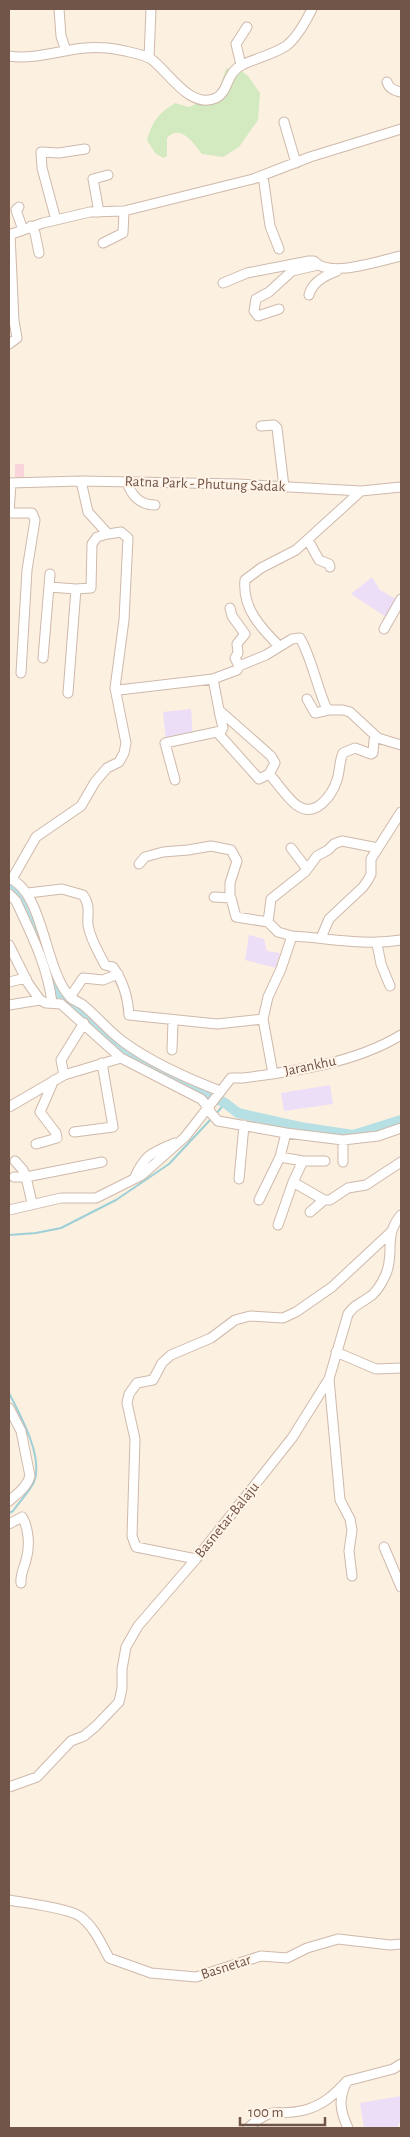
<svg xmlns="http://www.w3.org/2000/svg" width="410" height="2137" viewBox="0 0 410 2137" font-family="'Alegreya Sans',sans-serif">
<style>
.education{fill:#eddef8}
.medical{fill:#f9d5db}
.green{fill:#d3e9c0}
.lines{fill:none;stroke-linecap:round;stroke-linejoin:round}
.stream{stroke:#9dd0d6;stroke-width:2}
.river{stroke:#b6e0e4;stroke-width:10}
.minor-casing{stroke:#cfb9ab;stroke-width:11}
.minor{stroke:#fff;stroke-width:9}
.labels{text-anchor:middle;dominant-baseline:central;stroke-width:4;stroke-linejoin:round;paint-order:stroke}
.street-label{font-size:15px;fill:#725549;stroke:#fff4e7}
</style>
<rect width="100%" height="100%" fill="#fcf0e1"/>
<path class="education" d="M372,577L380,590L396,599L386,617L351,594Z
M191,709L193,737L166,741L163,712Z
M249,935L264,939L267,951L280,953L276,968L245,960Z
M330,1085L333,1104L284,1111L281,1093Z
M401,2096V2120L397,2128H364L360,2103Z"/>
<path class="medical" d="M15,464H24V480L15,481Z"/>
<path class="green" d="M235,66L248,76L260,93L258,120L239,147L223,157L202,154C194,144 181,123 167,138V156L163,158L155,153L147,140C154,119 157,115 175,103L189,107L210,98L218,92L226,69Z"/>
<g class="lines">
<path class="stream" d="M216,1114L225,1103
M9,1235L36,1233L61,1228L116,1200L169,1164L211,1119
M9,1393C20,1415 44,1457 34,1482C29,1492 19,1502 13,1511L9,1513"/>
<path class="river" d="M9,887L14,890L49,964L61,998L123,1051L225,1103L238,1113L300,1127L353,1135L401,1120"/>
<defs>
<path id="minor" d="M59,9L61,36L66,51
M9,56C41,61 73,44 107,48C117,49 143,54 151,59C168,71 190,110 216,98C230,91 225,72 244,64C257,58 274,54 286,46C297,38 306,21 312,9
M149,58L151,9
M241,65L236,44L247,27
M387,82C389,89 395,91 401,92
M284,122L296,163
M263,176L270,226L279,249
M19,207L16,210L23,230
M99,212L93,179L108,175
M56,220L42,168L41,152L59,153L85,149
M31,226L35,233L39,253
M9,235L43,223L90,212L124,211L253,179L310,157L401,129
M103,243L123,233L124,211
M223,283L247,273L309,261H314C329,279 381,260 401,256
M309,295C312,282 326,275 337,271
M279,309L258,316L254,311L256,299L269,292L292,271L318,265
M9,344L17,338L14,321L10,234
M261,426L274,425L277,428L284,487
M81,481L88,512L108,534L121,532L128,538L124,620L115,688L119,690L213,679L219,710L271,756L275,763L269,774C277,782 288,800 298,806C316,818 332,795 337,780C340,771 339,762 343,753L355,748L371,754L373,753L374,740L378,738L401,745
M127,482C131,495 140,505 155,505
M9,483L81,481L237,484L361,491L401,487
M9,513H32L35,520L27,570L21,673
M9,513L11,483
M308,540L319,560L329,564L330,567
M49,587L76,589
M384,629L401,599
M279,646C261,628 242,608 245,580L261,568L296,550L361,491
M43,658L50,574
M239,666L266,655L292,639L300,638C312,659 316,684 326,707L329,710H343L350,712L378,738
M213,679L237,670L239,666L235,658L238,653L237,644L245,634L232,616L230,608
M68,693L76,589L91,588L92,544L97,537L108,534
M307,699L315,713L329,710
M217,732L259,779L269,774
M175,780L165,743L221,731L223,728L219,711
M291,848L307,869
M139,864L145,857L163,852L188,850L211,846L231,850L237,861L230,883V898
M9,878C44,892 44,969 70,997C73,1000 79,1002 83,1005C98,1017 109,1032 125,1043C151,1062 189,1079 220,1091
M12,879L36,837L81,806L95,782L107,768L119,762L124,753L126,743L115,688
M28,893L62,889L83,895C91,906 87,913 88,925C90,939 99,953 105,965L113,967C123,981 128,997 129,1015L217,1024L263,1019
M9,894L16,901C31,933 48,967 52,1003
M214,897L231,898L236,917L268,922L278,932L292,936
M268,922L271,899L305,872L317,856L328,850L334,844L342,841L378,848
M321,938L329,919L363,887L368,880L371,874V859L401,812
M377,944L381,964L390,986
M9,945L28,983L40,1000L46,1003L61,1004L121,1058
M9,982L26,978
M70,997L83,978L103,980L118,974
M9,1005L40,1000
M172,1050L173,1020
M273,1074L263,1019L268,997L281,969L292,936C329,938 364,946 401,940
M64,1075L61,1060L84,1023
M9,1107L64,1075L121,1058L201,1099L209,1108L210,1112L218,1121L286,1133L280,1157L259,1200
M74,1132L113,1127L102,1063
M286,1133L343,1140L378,1136L401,1128
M36,1144L57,1138L56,1133L40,1112L54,1080
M280,1157L303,1161H325
M343,1162V1140
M14,1177H26L23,1170L15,1161
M134,1179C145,1154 151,1153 175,1143
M239,1179L244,1125
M293,1182L324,1200H330L348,1188L366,1185L401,1162
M32,1203L26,1177L102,1162
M9,1210L61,1198H96L142,1175L185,1137L231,1078H243C296,1071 355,1063 401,1035
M310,1212L324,1200
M278,1225L293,1182L303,1161
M336,1352L376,1369L401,1368
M329,1379L340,1500L350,1519L352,1530L349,1551L352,1576
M9,1408L21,1431L30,1476C27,1487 17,1494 9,1501
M9,1524L22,1517C29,1528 30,1547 26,1560C24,1569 20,1574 21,1583
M384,1547L401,1587
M196,1559L136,1547L132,1536L135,1439L127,1403L129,1394L137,1383L153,1380L162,1363L171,1355L211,1338L235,1320L250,1316L283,1318L296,1312L332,1287L391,1232
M9,1787L37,1777L71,1741L84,1736L96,1726L119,1702L122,1688V1669L126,1647L138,1626L196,1559L292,1438L329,1379L348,1314C355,1304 358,1305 368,1298C377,1293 382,1283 386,1274C395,1252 383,1236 401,1215
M9,1900C24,1903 70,1908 81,1917C94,1927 101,1943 109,1958L151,1973L196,1977L261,1956L287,1958L307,1948L338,1939L390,1945L401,1944
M248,2128C276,2103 275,2118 305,2110C323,2105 334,2095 347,2081
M348,2128C340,2111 338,2099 347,2081L393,2069L401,2064"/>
</defs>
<use href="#minor" class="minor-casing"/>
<use href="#minor" class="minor"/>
</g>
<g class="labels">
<g class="street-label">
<text transform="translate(205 484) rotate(2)">Ratna Park - Phutung Sadak</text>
<text transform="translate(310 1066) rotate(-12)">Jarankhu</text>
<text transform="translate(227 1520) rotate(-51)">Basnetar-Balaju</text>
<text transform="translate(226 1967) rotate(-18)">Basnetar</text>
</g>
</g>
<rect width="410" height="2137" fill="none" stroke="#725549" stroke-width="20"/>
<path d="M240 2117v8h85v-8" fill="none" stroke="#725549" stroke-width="2.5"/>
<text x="248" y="2117" font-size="15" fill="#725549" stroke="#fff4e7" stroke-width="4" paint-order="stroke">100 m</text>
</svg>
